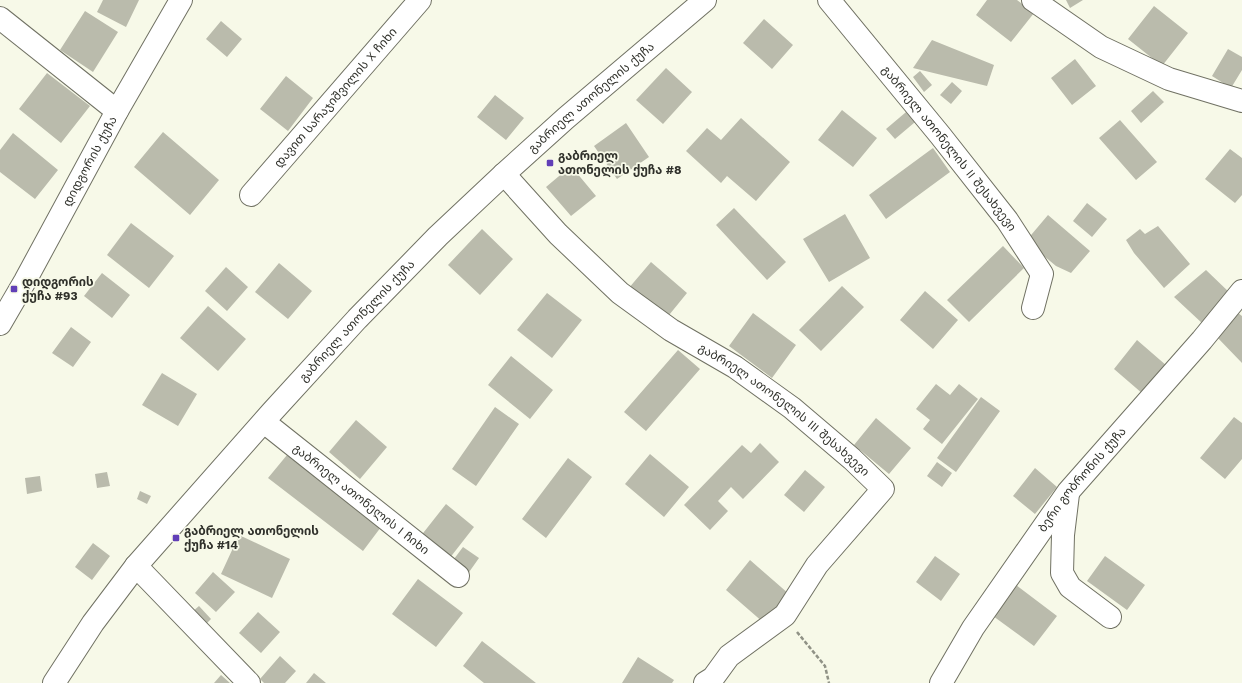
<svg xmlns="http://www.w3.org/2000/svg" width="1242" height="683" viewBox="0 0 1242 683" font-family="'Work Sans','Noto Sans Georgian',sans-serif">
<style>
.building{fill:#babbac}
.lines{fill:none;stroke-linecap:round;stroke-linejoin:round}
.minor-casing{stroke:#707163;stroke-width:24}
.path{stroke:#909286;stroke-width:2.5;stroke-dasharray:4 2;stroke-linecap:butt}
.minor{stroke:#fff;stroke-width:22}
.poi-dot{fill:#613fb7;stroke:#f7f9e8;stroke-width:1.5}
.labels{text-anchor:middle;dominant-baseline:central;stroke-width:3.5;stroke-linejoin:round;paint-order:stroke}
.street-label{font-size:12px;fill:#30312b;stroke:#f7f9e8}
.poi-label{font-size:12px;font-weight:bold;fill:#30312b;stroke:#f7f9e8;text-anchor:start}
</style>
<rect width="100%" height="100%" fill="#f7f9e8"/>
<path class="building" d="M103,0H139L126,27L97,12Z
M987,0H1017L1034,13L1011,42L976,15Z
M1066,0H1083L1070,8Z
M1154,6L1188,33L1162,66L1128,39Z
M85,11L118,32L93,72L60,50Z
M764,19L793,45L772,69L743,43Z
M221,21L242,39L227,57L206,39Z
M932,40L994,65L987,86L913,68Z
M1228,49L1242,57V70L1231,88L1212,76Z
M1075,59L1096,86L1072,105L1051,78Z
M666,68L692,92L663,124L636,100Z
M920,71L932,85L924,92L913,77Z
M47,73L90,106L61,143L19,109Z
M286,76L313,98L288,131L260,109Z
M952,82L962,91L951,104L940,95Z
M1153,91L1164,102L1141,123L1131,111Z
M495,95L524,118L506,140L477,117Z
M912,107L921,117L895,139L886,129Z
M842,110L877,138L853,167L818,140Z
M741,118L790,162L756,201L727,176L721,183L686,151L707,128L721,140Z
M1120,120L1157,162L1136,180L1099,138Z
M626,123L649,157L617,179L594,146Z
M163,132L219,180L190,215L134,167Z
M13,133L58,170L35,199L0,172V150Z
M933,148L950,172L886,219L869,195Z
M1230,149L1242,158V195L1235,203L1205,179Z
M571,166L596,196L571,216L546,187Z
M1087,203L1107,219L1092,237L1073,221Z
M734,208L786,262L767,280L716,225Z
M845,214L870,258L829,282L803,239Z
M1048,215L1090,251L1071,273L1056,266L1026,241Z
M131,223L174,256L149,288L107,255Z
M1158,226L1190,264L1164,288L1134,253L1126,240L1140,229L1145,234Z
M482,229L513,259L480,295L448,265Z
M1003,246L1024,268L969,322L947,300Z
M651,262L687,293L665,320L628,289Z
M279,263L312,291L288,319L255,292Z
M226,267L248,287L227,311L205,291Z
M1206,270L1231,294L1203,324L1174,297Z
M102,273L130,295L112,318L84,296Z
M842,286L864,307L821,351L799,330Z
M925,291L958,320L933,349L900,320Z
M547,293L582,320L552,358L517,330Z
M208,306L246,339L218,371L180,338Z
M753,313L796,345L772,378L729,346Z
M1238,313L1242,316V363L1215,335Z
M71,327L91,342L73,367L52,353Z
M1137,340L1167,366L1143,394L1114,369Z
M678,350L700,369L646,431L624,412Z
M511,356L553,390L530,419L488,385Z
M162,373L197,394L178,426L142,405Z
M936,384L950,395L959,384L978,399L942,444L923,429L930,420L916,409Z
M981,397L1000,411L956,472L937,458Z
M495,407L519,424L476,486L452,469Z
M1234,417L1242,423V459L1225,479L1200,458Z
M876,418L911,448L889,474L854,445Z
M356,420L387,447L360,479L329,452Z
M760,443L779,462L743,499L731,487L718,501L728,511L710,530L684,505L742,445L751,453Z
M650,454L689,487L664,517L625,484Z
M287,455L381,527L363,551L268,478Z
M568,458L592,477L546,538L522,519Z
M937,462L952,473L942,487L927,476Z
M1035,468L1057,487L1035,514L1013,496Z
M805,470L825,487L804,512L784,495Z
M107,472L110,486L97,488L95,474Z
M40,476L42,491L27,494L25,478Z
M140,491L151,496L147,504L137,499Z
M446,504L474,527L449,559L420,537Z
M239,535L290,559L272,598L221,574Z
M93,543L110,556L92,580L75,567Z
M463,547L479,558L467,575L451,563Z
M935,556L960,574L941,601L916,582Z
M1105,556L1145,585L1127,610L1087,581Z
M750,560L789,594L764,623L726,590Z
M213,572L235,592L216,612L195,593Z
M418,579L463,613L436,647L392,614Z
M1016,585L1057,616L1034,646L993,616Z
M199,606L211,619L205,625L192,612Z
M258,612L280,632L261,653L239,633Z
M482,641L536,683H484L463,666Z
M280,656L296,671L285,683H264L260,679Z
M638,657L674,680L672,683H622Z
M314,673L326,683H306Z
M221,675L230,683H214Z"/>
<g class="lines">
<defs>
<g id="minor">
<path id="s1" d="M829,0L940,135L1007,220L1042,274L1033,308"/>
<path d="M1033,0L1101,47L1169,79L1242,101"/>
<path d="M0,18L117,111"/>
<path id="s2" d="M504,174L558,234L620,293L671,330L735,367L792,408L852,459L883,489L817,565L785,615L729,656L713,678L705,683"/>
<path id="s3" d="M251,195L420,0"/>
<path id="s4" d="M0,324L25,281L117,111L181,0"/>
<path id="s5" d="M264,422L458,576"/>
<path d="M1068,494L1063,535L1062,573L1070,587L1110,617"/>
<path d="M136,566L249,683"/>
<path id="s6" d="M54,683L93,623L136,566L272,412L357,319L438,236L504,174L566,118L705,0"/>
<path id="s7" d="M941,683L973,628L1068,492L1202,340L1242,291"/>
</g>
</defs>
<use href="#minor" class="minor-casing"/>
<path class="path" d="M797,632L825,666L829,683"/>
<use href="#minor" class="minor"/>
</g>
<g class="poi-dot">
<rect x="546" y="159" width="8" height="8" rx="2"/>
<rect x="10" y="285" width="8" height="8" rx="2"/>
<rect x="172" y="534" width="8" height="8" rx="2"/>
</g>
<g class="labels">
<g class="street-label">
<text stroke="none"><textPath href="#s3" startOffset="129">დავით სარაჯიშვილის X ჩიხი</textPath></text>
<text stroke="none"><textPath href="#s6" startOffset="797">გაბრიელ ათონელის ქუჩა</textPath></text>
<text stroke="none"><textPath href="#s1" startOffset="191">გაბრიელ ათონელის II შესახვევი</textPath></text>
<text stroke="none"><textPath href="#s4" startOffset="186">დიდგორის ქუჩა</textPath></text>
<text stroke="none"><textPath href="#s6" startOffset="473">გაბრიელ ათონელის ქუჩა</textPath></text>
<text stroke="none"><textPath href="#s2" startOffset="368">გაბრიელ ათონელის III შესახვევი</textPath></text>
<text stroke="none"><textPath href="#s7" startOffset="248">ბერი გობრონის ქუჩა</textPath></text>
<text stroke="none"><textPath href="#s5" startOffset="124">გაბრიელ ათონელის I ჩიხი</textPath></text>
</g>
<g class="poi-label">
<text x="558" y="156">გაბრიელ<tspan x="558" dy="14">ათონელის ქუჩა #8</tspan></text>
<text x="22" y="282">დიდგორის<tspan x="22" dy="14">ქუჩა #93</tspan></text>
<text x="184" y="531">გაბრიელ ათონელის<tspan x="184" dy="14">ქუჩა #14</tspan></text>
</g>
</g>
</svg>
